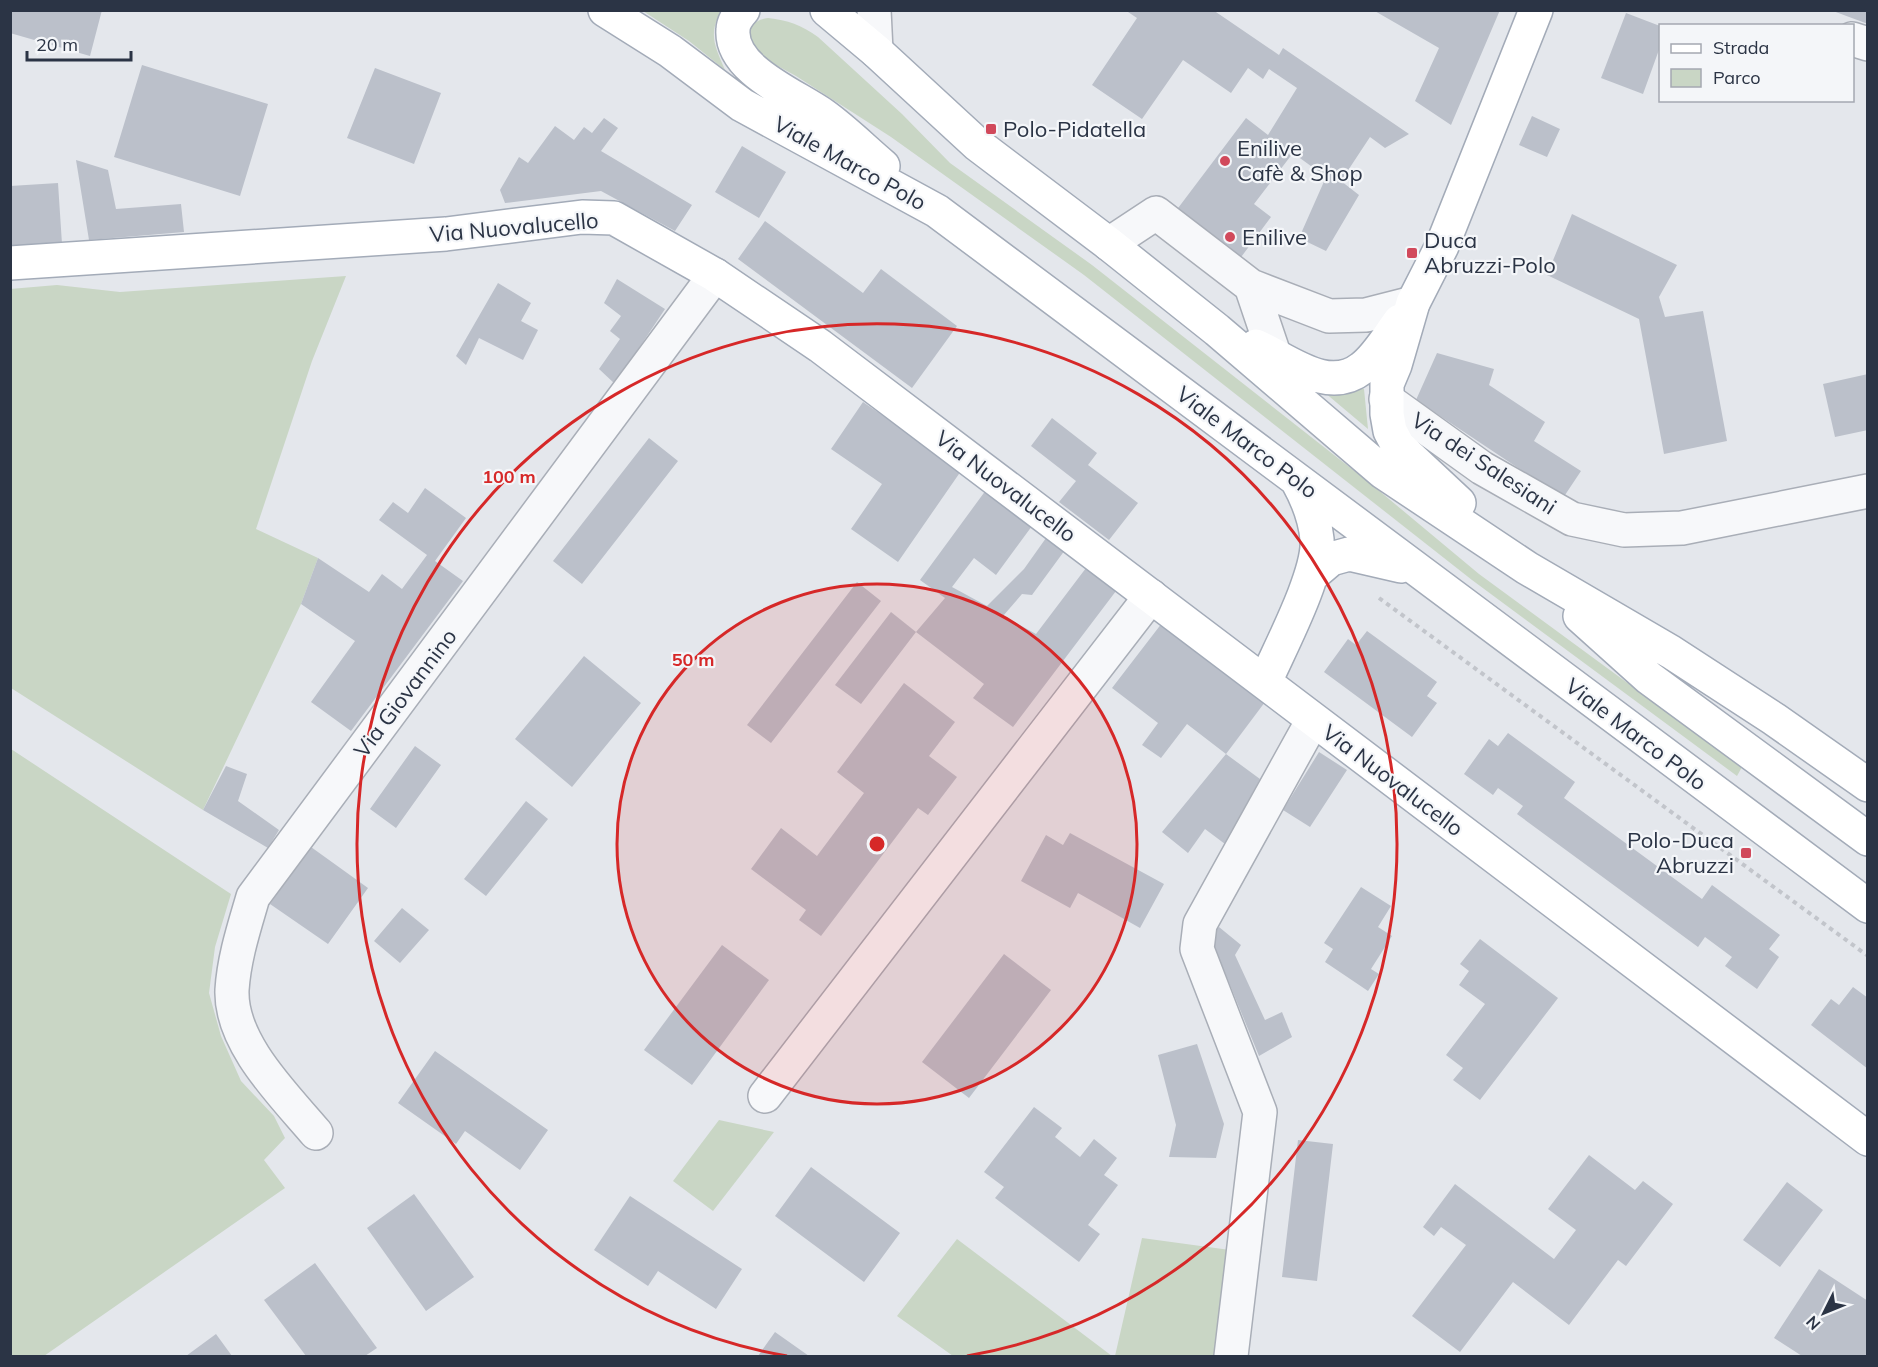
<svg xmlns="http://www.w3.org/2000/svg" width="1878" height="1367" viewBox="0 0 1878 1367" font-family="Mulish,sans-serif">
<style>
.green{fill:#c9d6c5}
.building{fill:#bbc0ca}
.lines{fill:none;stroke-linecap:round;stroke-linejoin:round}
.minor-casing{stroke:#a9aeb7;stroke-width:36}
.major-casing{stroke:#a3abb8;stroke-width:36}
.path{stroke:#c2c5cb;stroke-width:4;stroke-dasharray:4.5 4.5;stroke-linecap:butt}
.minor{stroke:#f7f8fa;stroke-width:33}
.major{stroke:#fff;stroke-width:33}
.ring{fill:none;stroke:#d62828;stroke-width:3}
.poi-dot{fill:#d1495b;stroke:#f4f6f9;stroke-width:2}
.labels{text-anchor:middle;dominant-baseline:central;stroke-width:4.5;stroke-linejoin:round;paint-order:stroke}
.poi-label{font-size:22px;fill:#2b3445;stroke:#f4f6f9;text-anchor:start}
.street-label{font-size:22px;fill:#2b3445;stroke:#f4f6f9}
.centre{fill:#d62828;stroke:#f4f6f9;stroke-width:3}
.ring-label{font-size:18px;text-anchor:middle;font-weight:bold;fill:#d62828;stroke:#f4f6f9;stroke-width:4.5;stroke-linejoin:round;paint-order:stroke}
</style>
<rect width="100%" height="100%" fill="#e4e7ec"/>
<path class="green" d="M643,11H721C708,35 715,46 725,70L689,41Z
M768,18C788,20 801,25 818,37L902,114L950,163L1092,265L1371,484L1479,574L1742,767L1737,776L1472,580L1084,275L891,137L796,76L765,59L747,38C750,25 755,20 768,18Z
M346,276L312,361L256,529L318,558L301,604L203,810L11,688L10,289L57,285L120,292Z
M1360,387L1364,389L1368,429L1324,392L1346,393Z
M11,749L231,894L215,947L209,993L221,1036L241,1081L274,1116L285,1138L264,1160L285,1188L44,1356H11Z
M719,1120L774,1132L713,1211L673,1181Z
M1142,1238L1230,1250L1216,1356H1115Z
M957,1239L1112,1356H953L897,1316Z"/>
<path class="building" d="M10,10H102L90,56L10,33Z
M1128,10H1213L1279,55L1283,48L1409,134L1385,148L1370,137L1341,181L1359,195L1326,251L1299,238L1326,177L1293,153L1254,204L1271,217L1224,280L1160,232L1246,118L1268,135L1297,88L1269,69L1263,79L1248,68L1231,93L1183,60L1142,119L1092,85L1137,18L1128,12Z
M1373,10H1500L1451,125L1415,101L1439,48Z
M1833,10H1868V24L1833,11Z
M1626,13L1660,26V47L1643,94L1601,78Z
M142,65L268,104L240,196L114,157Z
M375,68L441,93L414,164L347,138Z
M1532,116L1560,129L1547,157L1519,145Z
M604,118L618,128L601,151L692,205L675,231L601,191L505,203L500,190L519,157L528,163L555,126L574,140L584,127L592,133Z
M742,146L786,172L759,218L715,192Z
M76,160L108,170L116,209L181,204L184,232L89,240Z
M58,183L62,244L10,247V186Z
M1572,214L1677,265L1659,297L1665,317L1703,311L1727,441L1664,454L1639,319L1547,275Z
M765,221L863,293L881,269L957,326L912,388L738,259Z
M617,279L665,309L615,384L599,369L620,339L610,331L621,316L604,303Z
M498,283L531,303L521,321L538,330L523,360L479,338L466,365L456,356Z
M1437,353L1494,369L1489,385L1545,422L1534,441L1581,471L1563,498L1416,400Z
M1868,374V430L1835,437L1823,384Z
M863,402L936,452L961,471L898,562L851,529L882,484L831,449Z
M1052,418L1097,453L1088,465L1138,503L1109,540L1059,502L1076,481L1031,446Z
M649,438L678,461L582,584L553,561Z
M425,488L466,518L435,561L463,581L351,731L311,702L355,641L301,604L318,558L369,592L382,574L402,589L427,555L379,520L393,502L408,513Z
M986,490L1032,526L996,575L974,558L952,587L987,606L1024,569L1046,538L1065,550L1032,595L1022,594L1003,616L1036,634L1086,568L1116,591L1013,727L973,698L984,684L916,632L945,598L920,580Z
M857,582L881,601L771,743L747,725Z
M891,612L916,632L861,704L835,685Z
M1162,623L1265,702L1226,754L1187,724L1161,758L1142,745L1158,723L1112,688Z
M1367,631L1437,682L1427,696L1437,703L1412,737L1324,672L1348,639L1356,645Z
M584,656L641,703L572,787L515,739Z
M904,683L955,722L929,756L957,777L928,815L918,808L821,936L799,920L806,910L751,869L781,828L817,856L864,793L837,772Z
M1508,733L1575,782L1564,798L1702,899L1712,885L1780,935L1769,949L1779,957L1757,989L1725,966L1732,957L1705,937L1698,947L1517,814L1523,806L1498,788L1493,795L1464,774L1489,739L1498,746Z
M415,746L441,765L396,828L370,809Z
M1319,752L1347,770L1310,827L1283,810Z
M1226,754L1260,779L1225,844L1205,829L1188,853L1162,832Z
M226,766L247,774L238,801L279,830L268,848L203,810Z
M526,801L548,819L486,896L464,879Z
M1070,833L1164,884L1140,928L1078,893L1070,908L1021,881L1046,835L1063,845Z
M311,847L368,888L328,944L270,904Z
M1361,887L1391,906L1378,927L1392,936L1371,969L1379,974L1368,991L1325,962L1333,949L1324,943Z
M402,908L429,930L400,963L374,941Z
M1219,927L1241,945L1235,955L1265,1020L1282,1012L1292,1037L1259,1056L1210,936Z
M1480,939L1558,998L1480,1100L1453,1080L1463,1068L1446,1055L1485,1004L1459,985L1469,971L1460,964Z
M722,945L769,980L692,1085L644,1050Z
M1004,954L1051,990L969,1098L922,1062Z
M1853,987L1868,998V1069L1811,1025L1831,999L1839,1005Z
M1197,1044L1224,1124L1216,1158L1169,1157L1176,1125L1158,1055Z
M435,1051L548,1130L520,1170L465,1131L456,1144L398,1103Z
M1034,1107L1062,1128L1055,1137L1080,1157L1094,1139L1117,1158L1104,1175L1118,1185L1088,1225L1100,1234L1079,1262L995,1198L1004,1187L984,1172Z
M1298,1140L1333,1144L1317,1281L1282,1277Z
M1589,1155L1635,1190L1643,1181L1673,1204L1626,1266L1618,1260L1569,1325L1513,1282L1460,1352L1412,1316L1466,1245L1441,1227L1434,1236L1423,1227L1455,1184L1554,1259L1576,1230L1548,1209Z
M811,1167L900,1233L864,1282L775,1216Z
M1787,1182L1823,1210L1780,1267L1743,1240Z
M414,1194L474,1277L426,1311L367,1228Z
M630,1196L742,1269L716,1309L658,1271L648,1286L594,1250Z
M315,1263L377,1348L365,1356H306L264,1300Z
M1819,1269L1868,1301V1356H1802L1774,1338Z
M775,1332L809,1356H758Z
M216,1334L232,1356H186Z"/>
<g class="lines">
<defs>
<path id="minor" d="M874,10L876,51
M1852,39L1868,44
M1109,244L1156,213L1251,286L1329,316L1366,315L1413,303
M1251,286L1274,354
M1386,399L1482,468L1572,519L1624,530L1682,528L1868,491
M765,1096L1151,596
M316,1133C284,1095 230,1043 232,990C234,958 244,928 253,897L715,275
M1231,1356L1260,1112L1197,949L1200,924L1313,720"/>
<path id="major" d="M605,10L670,51L742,105L937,211L1868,906
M743,10C738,15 733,23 733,30C730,70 795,95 823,115C844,130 863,149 883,166
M827,10L876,51L978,145L1109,244L1217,330L1383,472L1527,568L1671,652L1774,719L1868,785
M10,263L446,234L582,217L614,218L715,275L820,346L1868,1139
M1256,346C1288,360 1328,395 1362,368C1377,357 1388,337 1400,321
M1459,503L1398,446L1390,431L1387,414V384L1395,365L1413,303L1442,246L1536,10
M1311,576L1331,559L1349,554L1401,566
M1580,616L1649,678L1868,839
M1265,682C1280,648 1320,573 1317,539C1315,518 1308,500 1298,482"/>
</defs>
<use href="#minor" class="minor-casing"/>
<use href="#major" class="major-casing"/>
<path class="path" d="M1379,598L1868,956"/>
<use href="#minor" class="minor"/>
<use href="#major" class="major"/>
</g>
<circle cx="877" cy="844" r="260" fill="#d62828" fill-opacity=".12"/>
<g class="ring">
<circle cx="877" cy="844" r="260"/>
<path d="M787 1356A520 520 0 1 1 967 1356"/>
</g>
<g class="poi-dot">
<rect x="985" y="123" width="12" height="12" rx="3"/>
<circle cx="1225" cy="161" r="6"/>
<circle cx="1230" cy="237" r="6"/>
<rect x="1406" y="247" width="12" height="12" rx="3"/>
<rect x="1740" y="847" width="12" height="12" rx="3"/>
</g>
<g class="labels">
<g class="poi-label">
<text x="1003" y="129">Polo-Pidatella</text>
<text x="1237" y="148">Enilive<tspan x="1237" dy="25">Cafè &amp; Shop</tspan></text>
<text x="1242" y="237">Enilive</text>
<text x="1424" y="240">Duca<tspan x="1424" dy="25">Abruzzi-Polo</tspan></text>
<text x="1734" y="840" text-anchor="end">Polo-Duca<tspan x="1734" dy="25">Abruzzi</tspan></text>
</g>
<g class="street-label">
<text transform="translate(850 163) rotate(29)">Viale Marco Polo</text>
<text transform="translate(514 227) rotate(-5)">Via Nuovalucello</text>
<text transform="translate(1247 442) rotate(37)">Viale Marco Polo</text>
<text transform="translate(1484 463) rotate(33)">Via dei Salesiani</text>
<text transform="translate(1006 486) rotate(37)">Via Nuovalucello</text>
<text transform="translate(405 693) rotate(-53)">Via Giovannino</text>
<text transform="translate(1636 734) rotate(37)">Viale Marco Polo</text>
<text transform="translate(1393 780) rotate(37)">Via Nuovalucello</text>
</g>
</g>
<circle cx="877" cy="844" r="9" class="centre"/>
<g class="ring-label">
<text x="509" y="483">100 m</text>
<text x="693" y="666">50 m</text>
</g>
<rect width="1878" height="1367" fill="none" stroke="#2b3445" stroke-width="24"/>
<rect x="1659" y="24" width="195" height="78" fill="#f4f6f9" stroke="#a4a8b1" stroke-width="1.5"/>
<rect x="1671" y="44" width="30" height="9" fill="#ffffff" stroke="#a4a8b1" stroke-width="1.5"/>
<text x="1713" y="54" font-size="18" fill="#2b3445">Strada</text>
<rect x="1671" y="69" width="30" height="18" fill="#c9d6c5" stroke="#a4a8b1" stroke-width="1.5"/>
<text x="1713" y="84" font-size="18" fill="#2b3445">Parco</text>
<g transform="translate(1824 1313) rotate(227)" stroke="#f4f6f9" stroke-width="4.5" paint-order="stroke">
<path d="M0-4.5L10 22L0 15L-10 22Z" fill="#2b3445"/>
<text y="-9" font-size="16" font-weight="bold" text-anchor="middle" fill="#2b3445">N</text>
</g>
<path d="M27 51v9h104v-9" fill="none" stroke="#2b3445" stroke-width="3"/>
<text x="36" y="51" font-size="18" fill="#2b3445" stroke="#f4f6f9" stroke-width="4.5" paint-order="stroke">20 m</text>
</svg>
